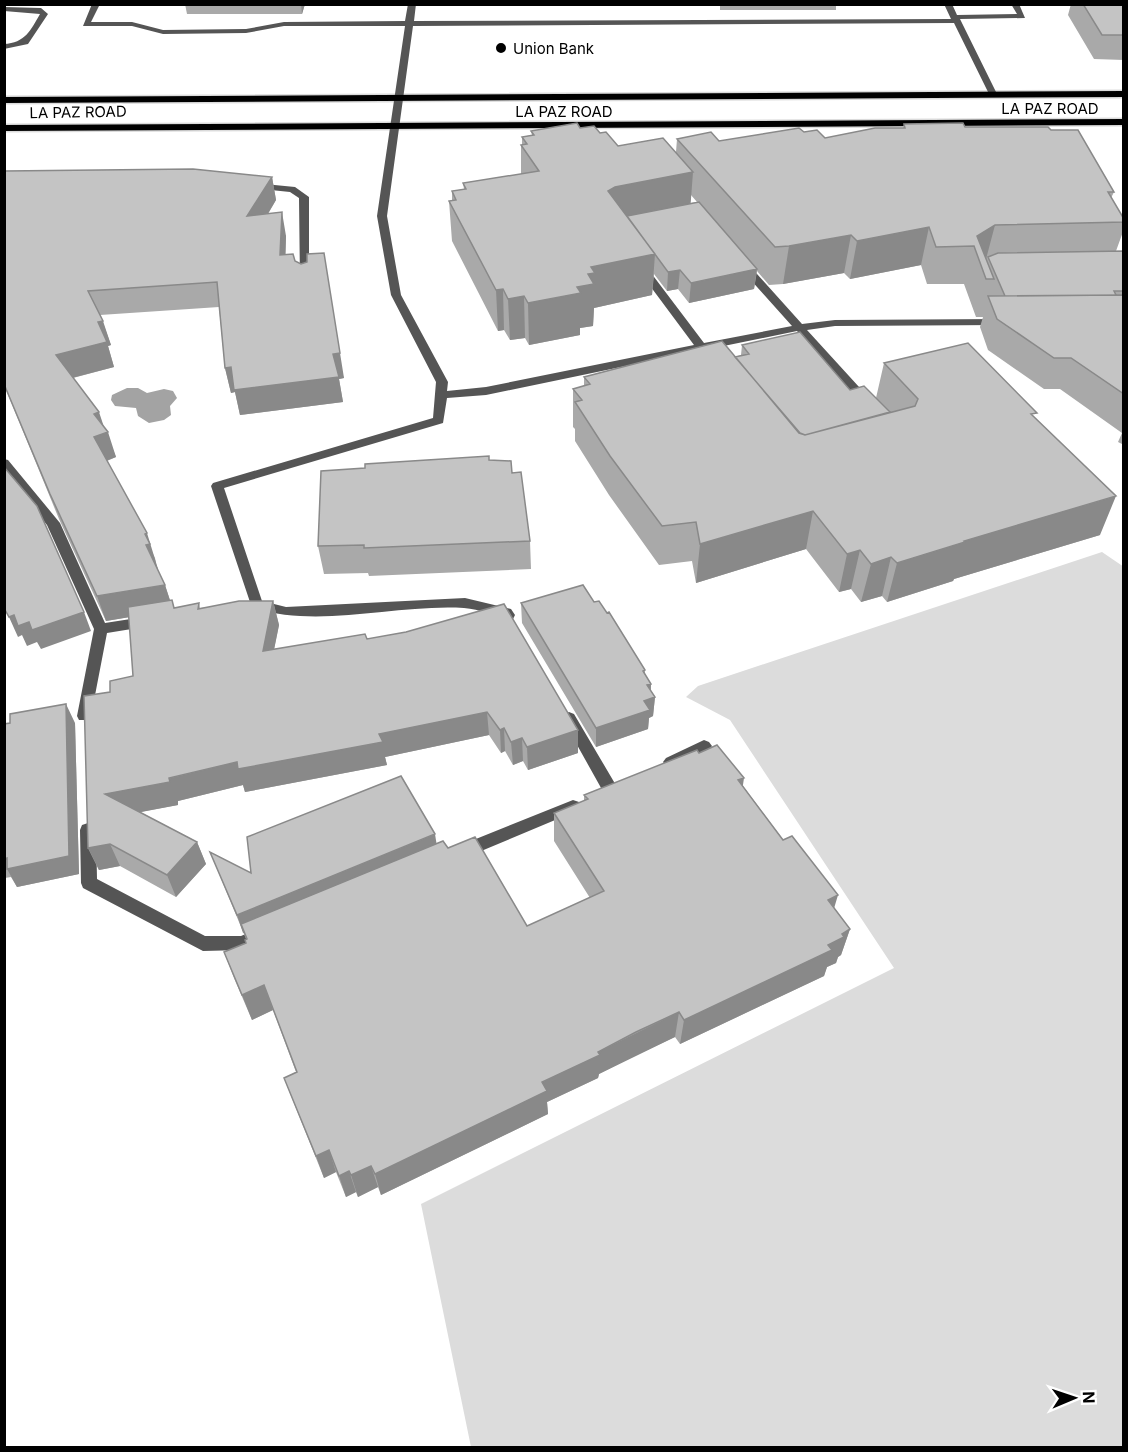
<svg xmlns="http://www.w3.org/2000/svg" width="1128" height="1452" viewBox="0 0 1128 1452" font-family="Inter,sans-serif">
<style>
.green{fill:#dcdcdc}
.water{fill:#a3a3a3}
.lines{fill:none;stroke-linecap:round;stroke-linejoin:round}
.major-casing{stroke:#dbdbdb;stroke-width:3}
.minor{fill:#555;fill-rule:evenodd}
.major{fill:#000;fill-rule:evenodd}
.wall{fill:#a9a9a9;fill-rule:evenodd}
.shaded-wall{fill:#898989}
.building{fill:#c4c4c4;stroke:#898989;stroke-width:1.5}
.poi-dot{fill:#000;stroke:#fff;stroke-width:2}
.labels{text-anchor:middle;dominant-baseline:central;stroke-width:4.5;stroke-linejoin:round;paint-order:stroke}
.far-poi-label{font-size:15px;fill:#000;stroke:#fff;text-anchor:start}
.far-street-label{font-size:15px;fill:#000;stroke:#fff}
</style>
<rect width="100%" height="100%" fill="#fff"/>
<path class="green" d="M1102,552L1124,567L1123,1447H471L421,1204L894,968L730,720L686,697L698,686Z"/>
<path class="water" d="M127,388H138L147,393L164,389L173,391L177,398L170,406L171,415L164,420L149,423L138,416L136,408L115,406L111,400L112,395Z"/>
<g class="lines">
<defs>
<path id="major" d="M1124,91V97L4,103V97Z
M1124,119V125L4,131V125Z"/>
</defs>
<use href="#major" class="major-casing"/>
<path class="minor" d="M92,4H100L91,22H132L163,30L246,29L284,22L405,21L408,4H416L414,21L951,19L944,4H952L957,15L1017,14L1011,4H1019L1025,18L960,19L997,94L993,97L989,94L954,23L413,26L387,216L401,295L448,382L447,391L486,387L694,345L636,267L641,264L645,265L704,343L792,326L740,268V264H748L802,324L835,320L1001,319L1007,322L1001,325L835,326L807,330L870,399V405H862L797,331L709,349L719,363L713,366L709,365L698,351L486,395L447,398L443,423L224,488L262,601L286,607L465,598L511,609L515,615L513,619L508,620C494,616 480,609 464,608C394,604 321,629 252,608L211,486L213,483L433,418L436,382L391,295L377,216L405,26H284L246,33L163,34L132,26H83Z
M4,7L41,8L48,14L28,44L4,49V44C25,43 31,30 40,14L4,11Z
M254,183L295,187L309,197V285L305,286L300,283L299,198L290,192L251,188L249,186Z
M4,459L8,460L60,523L105,623L150,616L157,621L150,626L107,633L91,716L89,720H79L77,716L94,629L47,525L4,472Z
M569,712L574,714L617,787L619,791L617,795L611,797L605,795L562,718L564,714Z
M704,740L709,742L712,746L709,750L676,766H666L663,762L666,758Z
M573,800L579,802L581,806L579,810L462,859L456,857L454,852L456,847Z
M88,823L94,825L96,830L97,879L205,936H241L262,927L268,929L271,934L268,939L242,950L203,951L83,888L81,883L80,830L82,825Z"/>
<use href="#major" class="major"/>
</g>
<path class="wall" d="M185,4H305L302,14H187Z
M720,4H836V10H720Z
M1071,4H1124V60L1094,59L1068,15Z
M904,124L965,127L1051,130L1114,192L1111,198L1124,219V229L1116,251H1124V445L1118,442L1122,433L1060,389H1044L988,350L980,327L983,317H976L964,284H927L921,265L850,279L844,273L783,284L769,285L757,271L754,289L689,303L678,289L667,291L654,274L652,295L594,308L593,326L580,328V335L529,345L525,338L510,340L504,330L498,331L452,241L449,201L452,200V191L464,189L463,183L521,174V145H522V137L532,135L531,131L580,128L600,133L618,146L676,152L677,139L719,141L804,132L825,138L903,128ZM691,195L697,202L690,203Z
M4,171L272,177L276,200L268,214L286,236L285,255L295,261L344,378L339,379L343,402L240,415L235,392L231,393L225,368L219,307L100,315L111,345L108,346L114,367L73,378L104,427L116,457L107,461L155,558L157,569L165,585L170,600L174,608L199,603L200,608L273,601L279,625L274,649L367,639L578,753L528,770L523,761L513,765L505,751L501,753L489,735L385,757L387,765L245,792L243,785L178,801V805L140,812L197,842L206,864L176,897L120,866L99,870L88,848L110,692L133,676L129,617L106,621L59,519L4,385Z
M742,345L850,390L876,398L884,363L1035,418L1100,535L954,579L953,581L887,602L882,596L861,602L851,589L839,592L806,549L696,583L692,561L659,565L609,495L575,441V429L573,427V389L584,386V377L735,357L741,355Z
M489,460L512,473L530,541L531,569L369,576L368,573L324,574L318,546Z
M594,602L645,670V674L651,684V691L655,697L653,716L649,718L648,729L596,747L522,623L521,603Z
M75,723L79,874L17,887L11,877L5,878H4V724Z
M699,753L743,786L850,929L841,955L838,957L836,963L827,967L824,976L680,1044L675,1037L634,1056L599,1074L598,1078L547,1102L548,1114L381,1195L378,1187L358,1197L356,1192L346,1197L336,1172L324,1178L293,1101L284,1078L296,1072L273,1010L252,1020L234,978L224,952L246,943V939L210,852L251,873L437,844L448,848L527,926L590,898L554,841V813L584,801V795Z"/>
<path class="shaded-wall" d="M301,4H305L302,14Z
M693,172L690,212L625,224L608,191L615,187Z
M272,177L276,200L252,240L247,216Z
M282,212L286,236L285,279L280,255Z
M995,225L985,263L977,236Z
M929,227L921,265L850,279L857,241Z
M851,235L844,273L783,284L789,246Z
M655,254L652,295L594,308L593,326L580,328V335L529,345L528,303L577,287L588,274L591,267Z
M757,269L754,289L689,303L691,283Z
M680,270L678,289L667,291L668,272Z
M503,289L504,330L498,331L496,290Z
M524,296L525,338L510,340L508,299Z
M103,321L111,345L108,346L114,367L64,380L56,355L98,322Z
M340,353L344,378L339,379L343,402L240,415L235,392L231,393L225,368Z
M99,412L106,433L108,432L116,457L103,462L94,437V414Z
M1116,496L1100,535L954,579L953,581L887,602L897,563L964,541Z
M813,511L806,549L696,583L700,544Z
M147,533L158,569L154,570L146,545L145,534Z
M860,550L851,589L839,592L847,554Z
M891,557L882,596L861,602L871,564Z
M165,585L173,610L106,621L97,596Z
M273,601L279,625L269,675L263,651Z
M84,612L91,631L41,649L37,642L27,646L22,635L18,637L9,617L14,615L29,622Z
M651,684L650,699L655,697L653,716L649,718L648,729L596,747V728L647,685Z
M66,704L75,723L79,874L17,887L7,869Z
M487,712L489,735L385,757L387,765L245,792L243,785L178,801V805L115,817L105,794L237,762Z
M504,728L505,751L501,753L500,730Z
M578,730V753L528,770L527,747Z
M522,738L523,761L513,765L511,742Z
M744,778L740,805L738,780Z
M435,834L438,853L243,933L237,915Z
M197,842L206,864L176,897L167,875Z
M110,844L120,866L99,870L88,848Z
M838,895L830,922L828,900Z
M850,929L841,955L838,957L836,963L827,967L824,976L680,1044L684,1020L828,945L842,934Z
M264,985L273,1010L252,1020L242,995Z
M679,1012L675,1037L599,1074L598,1078L547,1102L548,1114L381,1195L375,1174L598,1052Z
M329,1150L336,1172L324,1178L316,1156Z
M371,1166L378,1187L358,1197L351,1175Z
M349,1171L356,1192L346,1197L339,1176Z"/>
<path class="building" d="M1083,4H1124V35H1102Z
M577,123L580,128L594,126L600,133L606,132L618,146L663,138L693,172L615,187L608,191L655,254L591,267L595,273L588,274L594,284L577,287L581,293L528,303L524,296L508,299L503,289L496,290L449,201L456,200L452,191L466,189L463,183L539,171L521,145L527,144L522,137L534,135L531,131Z
M963,123L965,127H1048L1051,130H1078L1114,192H1108L1124,219V222L995,225L977,236L994,279H986L974,246L936,247L929,227L857,241L851,235L789,246L775,247L677,139L711,132L719,141L799,128L804,132L817,130L825,138L875,128H905L904,124Z
M193,169L272,177L247,216L282,212L280,255L293,254L295,261L301,264L307,262V254L324,253L340,353L333,354L339,377L234,390L231,367L225,368L217,282L88,291L103,321L98,322L107,342L56,355L99,412L94,414L108,432L94,437L147,533L145,534L150,544L146,545L165,585L97,596L50,494L4,384V171Z
M699,202L757,269L691,283L680,270L668,272L627,216Z
M1124,251V291H1114L1116,295L1005,296L988,257L998,253Z
M1124,295V394L1071,358H1054L997,319L988,296Z
M800,332L850,390L864,386L890,412L805,435L800,433L735,357L749,354L742,345Z
M722,341L799,433L805,435L915,406L918,399L884,363L968,343L1037,413L1031,414L1116,496L964,541L965,542L897,563L891,557L871,564L860,550L847,554L813,511L700,544L696,522L662,526L610,456L575,402L582,400L573,389L590,384L584,377Z
M489,456V460L511,461L512,473L521,472L530,541L364,548V545L318,546L321,471L365,468V464Z
M4,467L37,506L84,612L32,630L29,622L18,626L14,615L9,617L4,608Z
M583,585L594,602L599,601L607,613L609,612L645,670L643,671L651,684L647,685L655,697L644,701L650,710L596,728L521,603Z
M172,600L174,608L199,603L198,609L239,601H273L263,651L365,634L367,639L406,632L504,604L578,730L527,747L522,738L511,742L504,728L500,730L487,712L379,734L383,742L238,769L237,762L169,778L170,782L105,794L197,842L167,875L110,844L88,848L84,696L110,692V681L133,676L128,607Z
M66,704L69,856L7,869V858L4,859V724L10,723V714Z
M717,745L744,778L738,780L783,840L792,836L838,895L828,900L850,929L842,934L844,937L828,945L832,950L684,1020L679,1012L636,1032L598,1052L600,1055L542,1082L547,1091L375,1174L371,1166L351,1175L349,1171L339,1176L329,1150L316,1156L284,1078L297,1072L264,985L242,995L224,952L246,943L245,940L247,939L241,924L443,841L448,848L475,837L527,926L604,891L554,813L588,799L584,795L697,750L699,753Z
M401,776L435,834L237,915L210,852L251,873L247,837Z"/>
<circle class="poi-dot" cx="501" cy="48" r="6"/>
<g class="labels">
<g class="far-poi-label">
<text x="513" y="48">Union Bank</text>
</g>
<g class="far-street-label">
<text x="1050" y="108">LA PAZ ROAD</text>
<text x="564" y="111">LA PAZ ROAD</text>
<text transform="translate(78 112) rotate(-1)">LA PAZ ROAD</text>
</g>
</g>
<rect width="1128" height="1452" fill="none" stroke="#000000" stroke-width="12"/>
<g transform="translate(1074 1398) rotate(88)" stroke="#ffffff" stroke-width="4.5" paint-order="stroke">
<path d="M0-4.5L10 22L0 15L-10 22Z" fill="#000000"/>
<text y="-9" font-size="16" font-weight="bold" text-anchor="middle" fill="#000000">N</text>
</g>
</svg>
